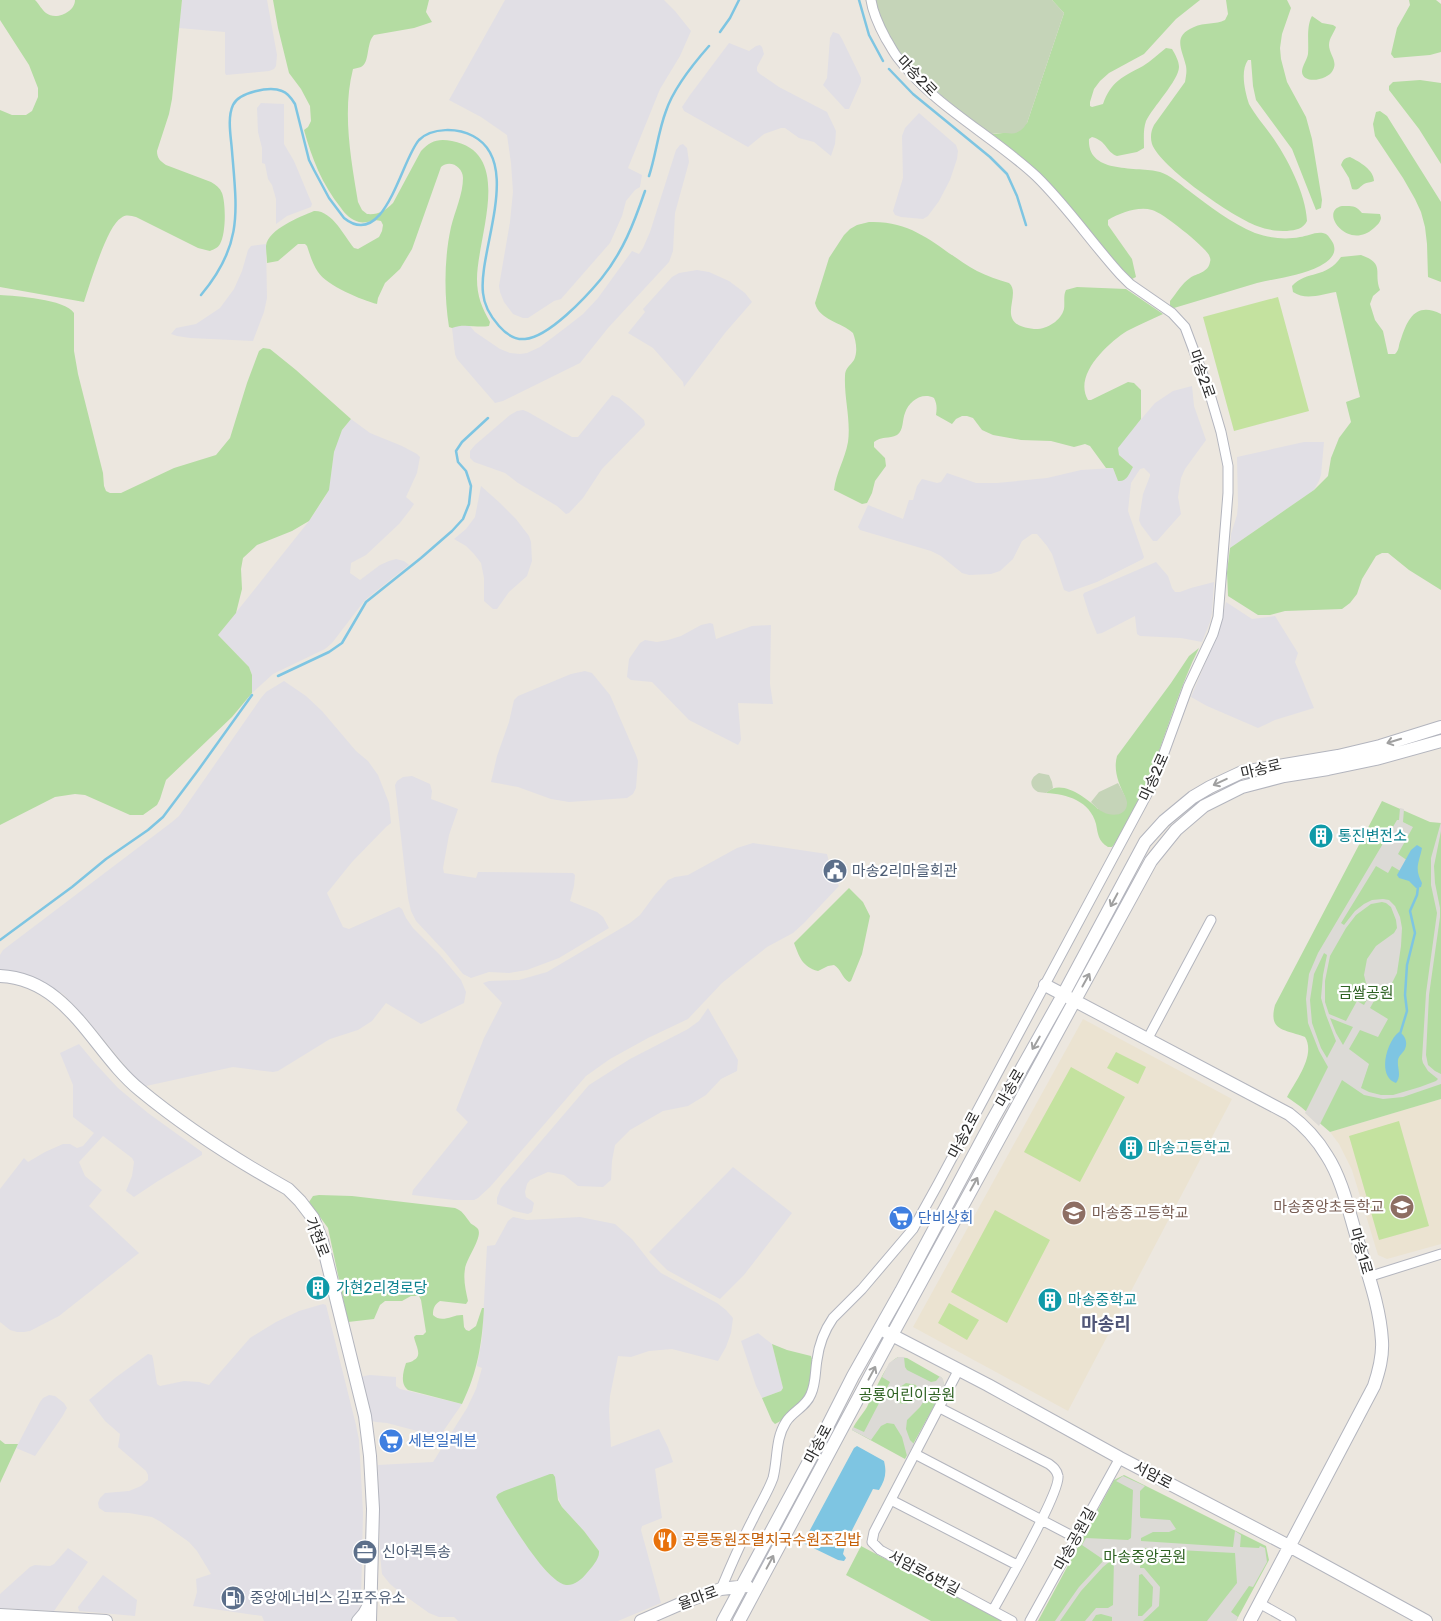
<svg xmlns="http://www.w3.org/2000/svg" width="1441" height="1621" viewBox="0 0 1441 1621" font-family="Rubik,'Noto Sans KR',sans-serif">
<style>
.industrial{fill:#e1dfe5;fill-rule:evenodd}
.education{fill:#ebe3d1}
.green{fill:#b4dca2}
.cemetery{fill:#c5d4b8}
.pitch{fill:#c4e29f}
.plaza{fill:#dcdad6;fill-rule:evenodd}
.water{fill:#7ec5e2}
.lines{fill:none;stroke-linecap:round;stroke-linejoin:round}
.stream{stroke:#7ec5e2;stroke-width:2.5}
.street-casing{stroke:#b3b5be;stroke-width:11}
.secondary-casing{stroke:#b3b5be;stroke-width:14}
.street{stroke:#fff;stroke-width:9}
.secondary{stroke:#fff;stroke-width:12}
.oneway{stroke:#a0a0a0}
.labels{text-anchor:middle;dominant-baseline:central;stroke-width:4.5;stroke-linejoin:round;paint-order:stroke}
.street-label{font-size:15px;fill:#2c2c2c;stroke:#fff}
.culture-label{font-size:15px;fill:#0d838f;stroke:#fff;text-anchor:start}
.service-label{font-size:15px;fill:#4e5e75;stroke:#fff;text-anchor:start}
.park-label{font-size:15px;fill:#2e6222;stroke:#fff}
.education-label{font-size:15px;fill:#785e54;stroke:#fff;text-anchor:end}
.shop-label{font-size:15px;fill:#366cbe;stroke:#fff;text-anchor:start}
.food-label{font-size:15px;fill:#c56008;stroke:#fff;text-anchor:start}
.quarter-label{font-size:18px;font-weight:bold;fill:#505678;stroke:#fff}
</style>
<rect width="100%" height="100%" fill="#ece7df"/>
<path class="industrial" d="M182,0H267L277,55L276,66L274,69L269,71L226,75L225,73V32L179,28Z
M505,0H664L675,11L691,31L680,56L660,89L628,168L642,175L640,187L635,190L626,201L622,216L610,243L561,299L554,301L528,318H523L513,314L504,302L500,292L499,286L510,222L513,192L511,163L507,135L481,117L449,100Z
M833,32L839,34L842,39L861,78V82L849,109H845L823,85L827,78L830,38Z
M729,43L749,51L756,46L760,45L762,47L764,54L757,67V71L760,74L779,87L827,112L836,131L835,144L831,156L814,142L799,138L785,128H781L764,134L748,147L684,111L682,107L690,95Z
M261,103L284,104V144L294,161L312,204L311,207L287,216L276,224V199L272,185L268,179L265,164L262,163V148L258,132L257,108Z
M919,113L956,145L958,151L957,159L950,180L939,201L928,216L923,219L901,217L895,215L893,211L903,178L902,136L905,128Z
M683,144L687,148L689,162L675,213L673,251L669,262L608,328L580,363L503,401L495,403L457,359L455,354L452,328L457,326L469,325L475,332L500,349L510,353L520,354L527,353L540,347L569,325L583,314L598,298L632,251L639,254L643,248L650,232L676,150L680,145Z
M266,244L267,298L264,312L253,341L190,338L177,336L171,334L176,328L196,324L220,308L234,289L242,271L248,250L251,246Z
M697,270L709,272L729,281L745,293L752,302L725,333L684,387L683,382L653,348L628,333L645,312L643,309L672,277L679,273Z
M1192,386L1194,406L1206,440L1185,469L1181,478L1178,497L1181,514L1157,541H1153L1141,525L1139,520L1143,494L1150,476V474L1144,468L1140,469L1131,483L1128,511L1144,557L1143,559L1097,582L1069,592L1064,590L1052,554L1047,546L1037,534H1032L1022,541L1013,559L1000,571L991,574L969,575L962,573L941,556L931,551L860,530L858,527L868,505L903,519L909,500H913L917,486L922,479L937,483L941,482L947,473L976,483H997L1047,478L1081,470L1113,468L1118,481L1133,467L1119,455L1117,452L1119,445L1155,403L1173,391Z
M612,395L619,398L631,408L644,420L645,425L602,469L583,498L569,513L566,514L557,506L518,483L505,473L474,462L470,458V451L475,445L510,415L517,411L523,410L528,412L572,437H578Z
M351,419L370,433L402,446L417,454L420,457L417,473L406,497L414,504L410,510L399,524L382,540L366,555L351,563L350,573L360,580L380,565L389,561L396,559L404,561L409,565L365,600L332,643L325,649L273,674L252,693V675L249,667L218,635L309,521L325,497L330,482L334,452L337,441L342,430Z
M1304,442H1324L1321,475L1319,481L1314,490L1230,548L1231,534L1237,515L1238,505L1237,457Z
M481,486L500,503L516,519L529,536L531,542L532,561L527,576L509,592L497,609H493L484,601V578L481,563L474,554L466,546L454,539L466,529L475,517Z
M1156,562L1168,576L1172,588L1175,592H1180L1191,588L1214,582L1212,613L1210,622L1202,642L1181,638L1140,636L1137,634L1135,616L1102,633L1097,634L1089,614L1083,595L1084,593Z
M1226,602L1252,619L1275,616L1298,653L1295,662L1314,708L1275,720L1258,728L1207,706L1191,697L1220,628Z
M710,623L713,624L716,639L752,626L771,625L770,684L773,704L738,703L741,740L738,745L689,720L652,682L631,680L627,677L629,659L640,643L645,640L657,642L668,640L681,636L701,625Z
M585,671L592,673L610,695L636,755L638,761L636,788L633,794L627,798L569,802L551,799L518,787L491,782L497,756L509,722L514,700L518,696L571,674Z
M284,681L306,696L322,711L356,751L368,761L378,775L389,803L391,823L386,827L352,862L327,893L343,927L349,929L394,909L399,907L402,909L406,918L413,928L440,955L461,980L466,992L464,1003L421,1024L386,1003L372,1021L358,1030L330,1039L278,1071L273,1072L233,1067L146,1086L136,1079L86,1018L63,994L37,979L0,969V955L3,950L172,822L179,816L261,698L266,692Z
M412,776L430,784L432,791L431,799L458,809L449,835L443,868L444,873L476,878L478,872L573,873L575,875L574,886L570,901L597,912L603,917L609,928L559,958L527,970L509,973L489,972L471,978L463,974L445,952L416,921L411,911L408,898L395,785L397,781L403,777Z
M753,843L827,854L829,862L826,880L837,882L839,886L804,923L793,933L767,947L743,966L722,983L688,1019L648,1038L610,1059L586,1076L490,1187L478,1198L474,1200H454L412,1195L413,1190L468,1122L456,1110L484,1038L502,1003L483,983L489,981L519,980L547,972L630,923L640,915L654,896L668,880L675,877L688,875L737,848Z
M708,1008L738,1060L737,1071L721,1079L706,1095L688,1106L663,1111L630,1130L615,1145L612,1161L611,1180L603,1187L578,1186L564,1175L548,1172L530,1180L527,1184L525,1192L526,1197L532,1201L534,1203L532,1212L528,1214L514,1211L497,1204V1198L501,1188L589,1085L630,1059L688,1029L699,1021Z
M79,1044L94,1062L118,1088L148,1113L202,1152V1155L158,1181L134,1197L126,1191L132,1176L134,1162L132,1158L103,1136L79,1162L85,1176L102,1190L89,1206L139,1253L59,1316L30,1331L24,1332H17L10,1330L0,1322V1189L24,1158L28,1162L45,1152L63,1144H70L77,1148L83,1146L94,1133L73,1117V1085L60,1053Z
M733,1167L792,1213L744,1275L720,1299L667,1270L649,1252Z
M513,1217L527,1220L580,1217L615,1224L632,1239L651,1263L661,1273L717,1303L726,1310L733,1318L731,1333L726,1347L718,1361L672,1349L649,1351L631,1357L618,1356L610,1396L609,1411L611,1447L659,1429L668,1447L673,1462L655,1469L662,1518L642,1526L641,1530L661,1603L618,1621H458L454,1617H439L429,1613L401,1593L390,1584L382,1574L380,1555L378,1465L433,1462L467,1408L476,1389L482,1368L477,1366L482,1339L487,1246L495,1245L508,1221ZM557,1494L562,1507L584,1531L599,1551L559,1582L547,1572L526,1543Z
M323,1304L326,1305L356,1425L359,1440L363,1513L361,1601L358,1613L350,1621H264L262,1616L193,1606L197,1592L196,1579L211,1574L197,1551L189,1542L161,1522L152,1517L129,1513L105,1512L99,1508L98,1503L100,1498L105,1493L129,1491L141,1486L148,1480V1475L146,1471L118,1447L120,1434L105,1421L89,1400L115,1378L148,1354L152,1355L153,1359L157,1384L160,1386L184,1381L199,1382L209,1385L250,1338L276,1322L299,1311Z
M758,1333L772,1344L783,1388L781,1391L762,1398L756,1386L741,1341Z
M370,1375L396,1377V1386L400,1389L462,1404L442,1433L436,1436L387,1423L376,1422L372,1421L371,1418L361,1378L364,1376Z
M49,1395L55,1396L64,1403L67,1408L62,1417L35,1456L16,1448L40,1402L43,1398Z
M68,1548L88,1562L54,1611L0,1608V1594L30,1567L35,1565L50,1566L54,1564Z
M103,1575L137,1600L135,1616L79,1611L78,1607Z"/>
<path class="education" d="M1083,1019L1232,1099L1068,1411L913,1327Z
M1441,1099V1244L1387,1259L1378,1255L1352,1170L1339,1144L1330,1132Z"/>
<path class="green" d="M0,0H35C39,4 42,10 46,13C56,21 75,12 75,0H182L172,99L169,114L157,151C157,158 160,161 166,165L211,182C216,185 220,188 222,193C226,204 226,234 220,244C218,248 214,249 210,251L198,248L136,217C131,216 126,214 121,218C107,226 90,284 84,302L0,287V110L12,115H26L32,111L38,97V88L29,65L0,20Z
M273,0H429L426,12L432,22L414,28L374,35C366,43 370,63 361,67C359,68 356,68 353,69C342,112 351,159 358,202L362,210L367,214C378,215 385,211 393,203L421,151C430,141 438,138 452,141C515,153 477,237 477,279C477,296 482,308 490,322L489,326C476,328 464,323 452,328L449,327C444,294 444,259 451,227C455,211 463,194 463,178C463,167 450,159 441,167L412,249L400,269L385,283L378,298L377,304C362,300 327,286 318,272C313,265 310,255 307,246L305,244H298L278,261L267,263C267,258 266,251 266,246C268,229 300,217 314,211C332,210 344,236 354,248L358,249L379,237L382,231L383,225L381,221C373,218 367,224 359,222C351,220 345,214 341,208C322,184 312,159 304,130L308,127L311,121L310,106L301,89L289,73L278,28Z
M1052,0H1200L1176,19L1144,54L1109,73L1100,81L1094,89L1090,102V106L1092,107L1103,104C1111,81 1123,77 1143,66C1151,61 1158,54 1166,48L1172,49C1175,54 1179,61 1179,67C1179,80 1152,108 1146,121C1143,130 1144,139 1144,148L1137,152L1117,156C1106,152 1107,141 1092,137L1089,139C1087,175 1137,166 1160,172C1170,175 1180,184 1188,190C1209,206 1231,223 1255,233C1269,238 1285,240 1300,237C1308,236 1318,230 1326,234C1329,236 1331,240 1333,243C1338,254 1329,261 1320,266C1301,276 1278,278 1257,283C1229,291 1202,300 1174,308L1170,307V301C1176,294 1182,283 1190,278C1197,273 1208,273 1210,262C1211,259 1210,258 1209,255C1204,246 1162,212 1152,210C1138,206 1120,213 1108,220V225L1132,259L1136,277L1132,279L1126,274C1084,226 1045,172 992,134L1003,133L1027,123L1064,13Z
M1226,0H1287L1291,8L1282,34L1280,48L1281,59L1287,82L1306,117L1312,139L1322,200L1321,208L1316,210L1292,149L1256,100L1253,86L1251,60H1248C1240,71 1245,92 1249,104C1255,115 1264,125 1271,135C1287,157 1306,194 1307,221C1303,229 1296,230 1287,231C1277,231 1267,230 1257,226C1233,217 1160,167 1152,144C1150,137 1151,131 1154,125L1185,82C1186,76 1187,72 1186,66C1182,49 1172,36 1194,27C1204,22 1216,25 1225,20L1228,14Z
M1409,0H1436L1441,4V52L1430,55L1394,58L1391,54L1397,28L1410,5Z
M1312,16L1322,23L1333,25L1336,27C1334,33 1329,38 1329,45C1329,54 1338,61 1333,70C1329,80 1303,85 1302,72C1302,66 1307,60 1308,54C1309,42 1306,27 1312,16Z
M1420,80L1441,83V164L1419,129L1389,90V86L1393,82Z
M1380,111L1387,116L1441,202V282L1428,277L1427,244L1425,227L1421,212L1415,199L1403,178L1375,136L1373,124L1376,112Z
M1350,157C1360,162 1374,170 1374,181C1370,183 1367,182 1364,184C1359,187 1359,191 1352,189L1349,178L1341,165C1343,160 1344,158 1350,157Z
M1342,206C1351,206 1356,205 1362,213L1380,214L1381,218C1380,223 1378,224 1374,228C1348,252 1318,211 1342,206Z
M869,222C917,220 939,250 977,271C987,276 998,280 1009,283C1023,295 992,325 1034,329C1046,330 1061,321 1064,309C1065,302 1063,296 1066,290L1077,287L1126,289L1163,314C1151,320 1138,325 1127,331C1108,343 1073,375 1088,400H1091L1128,382L1134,383L1141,390V419L1118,448L1119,455L1133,467C1129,474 1127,482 1118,481L1113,468H1106L1090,446L1085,444L1074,447L1051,441L1021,440L993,435L982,430L973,418L967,416H962L956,419L952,424L936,415C937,408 937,404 934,398C922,392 909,401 905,413C902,420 904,430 897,435C889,439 881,436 874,442V447L885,458L886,466L875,481L872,493L867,503L862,504L834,490C836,473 845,459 848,442C851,420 844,398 845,376C845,368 850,366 854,360C858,352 856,341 853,333C841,322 819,320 815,303L829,258L844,235L850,229L857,225Z
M1361,255C1386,264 1373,272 1380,290L1373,296L1370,304L1375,320L1383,331L1388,354H1395C1400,349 1398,345 1401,339C1408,317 1417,302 1441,314V590L1409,570L1388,553H1382L1376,556L1362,579L1357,594L1350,603L1342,609L1285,611L1270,615H1258L1228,596L1227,572L1230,548L1314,490L1328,476L1331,458L1339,438L1351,422L1346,402L1360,397L1336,292C1322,294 1306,301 1293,292L1292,286C1307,270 1326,279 1341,257Z
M0,295C16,296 65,299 74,313V351L78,374L103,473L104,486L106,491L110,493H121L174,468L216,455L230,438L247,383L259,351L263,348L270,349L296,370L351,419L342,430L334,452L329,490L309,521L292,531L257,545L243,558L241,569L242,589L236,613L218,635L249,667L252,675V693L232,717L166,780L160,799L157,805L143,815H130L85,795L75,794L55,797L0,825Z
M1199,648C1175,696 1163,749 1140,797C1133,814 1124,833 1112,847H1108C1098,841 1098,834 1096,824C1090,801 1067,794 1046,793C1061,778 1086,798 1098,809L1125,797C1119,784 1113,771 1117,756L1171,683L1189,656Z
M1382,801L1430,822L1441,823V1099L1330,1132L1301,1107L1287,1097C1296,1080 1316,1055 1305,1037C1285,1029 1268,1032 1275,1005Z
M849,888L863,902L870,916L862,954L851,981L849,982C842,978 841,969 834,965L828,966L818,971C802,967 799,956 794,943Z
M319,1195L352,1196L455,1208C463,1211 464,1215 469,1221C471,1225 475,1225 478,1229C483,1237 466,1259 465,1269C463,1280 466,1291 468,1301L466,1304L440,1301C434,1305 433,1309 433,1315C442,1324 453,1314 463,1315L464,1327L466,1330L469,1331L476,1326L482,1308H484C482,1343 478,1371 462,1404L408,1390C400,1384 403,1372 406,1363C409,1362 412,1362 414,1360C423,1356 415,1344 414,1337L416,1335H423L426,1332L421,1300L419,1296H411L402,1301H385L380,1305L374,1319L348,1322L328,1228L309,1202L313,1196Z
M772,1344L787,1350L811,1356L812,1359C811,1387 811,1391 791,1412C786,1417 782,1421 775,1424L772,1421L762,1398L781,1391L783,1388Z
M898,1357L907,1358L942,1378L944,1384L940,1395L905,1459L852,1430C856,1421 862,1415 867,1407C874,1394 885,1363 898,1357Z
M0,1440L5,1444H18L0,1483Z
M550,1474H553L555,1477L558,1500L562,1507L584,1531L599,1551C600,1559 591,1568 586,1574C582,1579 574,1586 566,1585C546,1582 509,1519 498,1501L496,1497L498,1494L504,1491Z
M1124,1475L1266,1546L1269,1560L1236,1621H1038L1114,1480Z
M861,1546L1002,1621H931L846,1575Z"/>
<path class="cemetery" d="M875,0H1052L1064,13L1027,123C1016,140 1008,130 992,134C948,102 886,57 875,0Z
M1039,773L1049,775L1052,782L1053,788L1046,793L1038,792C1028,786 1030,778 1039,773Z
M1118,783C1121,789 1126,796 1127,802C1128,816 1112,817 1103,812C1098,810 1095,806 1091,802L1099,792Z"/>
<path class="pitch" d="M1278,297L1309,411L1234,431L1203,317Z
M1116,1052L1146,1067L1138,1084L1107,1068Z
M1071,1067L1125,1097L1080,1182L1024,1152Z
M1399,1121L1429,1226L1379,1240L1349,1136Z
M995,1210L1050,1240L1007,1323L951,1292Z
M949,1303L979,1320L967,1340L938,1323Z"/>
<path class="plaza" d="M1400,808L1404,809L1403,822L1413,827L1398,854L1408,861L1402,872L1392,866L1388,873L1376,866L1341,923L1344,925L1355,911L1364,904L1372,900L1383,899L1389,900L1395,906L1400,917L1402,928L1401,946L1397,973L1389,989L1382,993L1378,994L1370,1008L1388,1019L1378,1037L1360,1030L1349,1049L1369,1064L1361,1088L1369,1092L1381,1095H1393L1420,1087L1436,1081L1438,1079L1428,1071L1423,1063L1422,1059L1426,993L1437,913L1431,885V858L1441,822V831L1434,866L1435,883L1440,908V917L1429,995L1426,1055L1428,1065L1435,1071L1441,1074V1084L1403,1097L1383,1099L1364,1095L1342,1080L1319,1126L1305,1113L1328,1067L1319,1051L1308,1023L1306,999L1309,974L1318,953L1397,820H1399ZM1382,902L1386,903L1391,907L1396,920L1397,928L1394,933L1376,946L1367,959L1364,975L1366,983L1372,991L1364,1005L1357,1001L1346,1021L1329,1014L1325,1002V981L1330,956L1346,928L1356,915L1371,904ZM1324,953L1327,955L1323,975L1321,998L1326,1015L1336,1041L1327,1058L1321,1048L1312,1023L1310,1000L1314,974ZM1330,1018L1353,1027L1343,1045L1336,1033Z
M898,1357H904L905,1367L907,1370L931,1382L936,1381L940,1376L943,1379L944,1384L943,1389L929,1393L920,1407L907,1420L906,1429L910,1440L914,1444L907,1456L902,1437L894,1424L887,1423L881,1426L871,1440L852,1430L853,1427L864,1432L890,1382L882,1377L889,1363ZM906,1383L916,1385L918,1391L917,1397L915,1400L906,1404L898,1403L895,1399L897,1389Z
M1123,1476L1145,1486L1140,1491V1516L1141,1518L1170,1520L1176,1529L1169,1532H1153L1141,1538V1541L1233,1547L1235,1531L1241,1535L1240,1547L1259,1548L1260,1546L1265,1548L1267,1562L1253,1587L1249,1586L1231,1612L1238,1617L1236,1621H1207L1237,1583L1235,1553L1141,1548L1140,1568H1144L1160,1587L1159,1606L1143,1621H1112V1617L1101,1614L1096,1615L1092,1621H1085L1096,1608H1108L1113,1605L1114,1558L1103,1567L1081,1591L1060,1621H1055L1079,1587L1104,1560L1082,1545L1086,1538L1128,1540L1131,1538L1133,1490L1116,1481ZM1142,1574L1153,1587L1152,1606L1142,1616H1138L1139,1575Z"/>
<path class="water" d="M1417,845L1422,848C1419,863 1414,868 1422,883L1421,887L1416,888L1409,881L1399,878L1397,875L1411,850Z
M1399,1032C1405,1035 1408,1042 1405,1049C1403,1053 1399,1055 1398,1060C1397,1069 1402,1075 1396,1083C1377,1077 1386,1042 1399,1032Z
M857,1446L884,1461C887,1473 885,1480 879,1490L873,1489L846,1542L843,1554L846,1558L844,1561L838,1560L803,1543L854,1448Z"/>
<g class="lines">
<path class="stream" d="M859,0L869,35L883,61
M720,32L730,18L739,0
M889,69L913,94L990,157L1007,174L1017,196L1026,225
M649,176C656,155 658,132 666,111C673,90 694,63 709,46
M201,295C243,245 237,212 232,151C231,137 227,118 233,105C239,92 270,86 282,91C288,93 292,99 295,104L309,160L314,170L329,198L344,218C385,251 401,160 419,140C432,127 458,128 473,136C523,162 478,251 483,293C484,305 491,317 499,326C506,334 514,340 525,339C549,337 586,297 601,279C623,252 634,223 645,191
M278,676L329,652L342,643L366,602L421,558L452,531L463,519L469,504L471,486L466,471L458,462L456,451L462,442L488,418
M0,940L72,887L106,859L148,830L163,817L199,769L252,695
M1400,1034L1407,1011L1405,995L1407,965L1415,933L1410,911L1417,895L1418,887"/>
<defs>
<path id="street" d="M1147,1040L1211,920
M1368,1277L1441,1254
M958,1371L874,1532L872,1542L880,1550L1012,1621
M940,1408L1049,1464C1053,1467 1057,1470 1058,1476C1061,1491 1004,1590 993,1610
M915,1454L1076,1538
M891,1500L1017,1565
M721,1589C731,1565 741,1542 753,1519C759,1506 768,1492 773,1478C778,1459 775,1439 786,1422C793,1411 806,1407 811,1394C816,1383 815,1371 817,1360C819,1344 824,1331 833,1318L862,1289L913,1229L938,1184L1153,783L1188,687L1213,634L1218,617L1228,493V466L1221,432L1209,391L1185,327L1172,313L1130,284L1120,274C1091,242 1067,206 1036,176C992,135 935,107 898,58C893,52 890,45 886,39C879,26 873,14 871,0
M1259,1603L1291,1621
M1030,1621L1120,1458"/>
<path id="secondary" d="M0,976C69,979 93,1052 140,1090C186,1128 236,1160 288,1189L300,1201L313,1218L322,1241L365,1416L370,1456L373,1509L370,1621
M1045,985L1289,1114C1305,1126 1317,1139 1327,1156C1342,1179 1349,1212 1357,1238C1367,1272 1380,1306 1382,1341C1383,1357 1379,1371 1374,1386L1250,1621
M886,1332L988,1385L1120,1458L1289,1546L1426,1621
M0,1615L106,1621
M358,1621L364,1614L370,1603
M641,1621L687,1601L721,1589L747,1586
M723,1621L821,1439L853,1376L901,1291L992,1121L1063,995L1145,842L1164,821L1193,797L1210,787L1242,772L1338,756L1380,746L1441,727
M739,1621L892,1335L1151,861L1176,830L1204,806L1242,787L1284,776L1328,769L1376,759L1441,741"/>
</defs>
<use href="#street" class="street-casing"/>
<use href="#secondary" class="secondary-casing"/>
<use href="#street" class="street"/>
<use href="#secondary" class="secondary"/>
</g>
<defs><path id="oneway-shaft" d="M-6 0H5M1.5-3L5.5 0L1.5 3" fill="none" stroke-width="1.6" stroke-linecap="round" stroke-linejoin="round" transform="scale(1.25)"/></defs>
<g class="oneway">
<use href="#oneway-shaft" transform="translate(1394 741) rotate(163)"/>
<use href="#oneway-shaft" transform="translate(1220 782) rotate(155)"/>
<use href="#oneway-shaft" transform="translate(1114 900) rotate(118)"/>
<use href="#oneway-shaft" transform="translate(1086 980) rotate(-61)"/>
<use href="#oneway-shaft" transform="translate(1036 1043) rotate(120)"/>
<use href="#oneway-shaft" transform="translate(974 1184) rotate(-61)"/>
<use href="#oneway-shaft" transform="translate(872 1373) rotate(-62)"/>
<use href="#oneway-shaft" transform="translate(770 1562) rotate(-62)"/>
</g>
<defs>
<symbol id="building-disc" viewBox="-11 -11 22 22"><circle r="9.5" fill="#0f9aa8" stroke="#fff"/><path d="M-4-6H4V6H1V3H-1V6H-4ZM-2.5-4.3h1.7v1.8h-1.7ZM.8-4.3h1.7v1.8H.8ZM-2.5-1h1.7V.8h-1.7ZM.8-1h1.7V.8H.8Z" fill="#fff"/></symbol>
<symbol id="civic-disc" viewBox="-11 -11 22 22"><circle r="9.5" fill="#5c6f8a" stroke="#fff"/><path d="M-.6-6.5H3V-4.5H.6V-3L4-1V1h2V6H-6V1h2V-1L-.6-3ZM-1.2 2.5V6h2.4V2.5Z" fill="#fff"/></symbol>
<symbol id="school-disc" viewBox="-11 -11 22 22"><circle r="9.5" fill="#8d6e63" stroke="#fff"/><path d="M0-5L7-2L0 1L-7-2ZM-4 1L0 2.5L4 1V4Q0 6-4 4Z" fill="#fff"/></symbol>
<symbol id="supermarket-disc" viewBox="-11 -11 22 22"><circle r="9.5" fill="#3f7fe0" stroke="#fff"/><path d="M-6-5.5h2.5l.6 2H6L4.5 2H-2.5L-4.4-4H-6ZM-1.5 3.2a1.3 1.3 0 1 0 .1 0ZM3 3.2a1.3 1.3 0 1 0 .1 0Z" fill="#fff"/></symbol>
<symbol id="restaurant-disc" viewBox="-11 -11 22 22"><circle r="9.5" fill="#e8710a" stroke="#fff"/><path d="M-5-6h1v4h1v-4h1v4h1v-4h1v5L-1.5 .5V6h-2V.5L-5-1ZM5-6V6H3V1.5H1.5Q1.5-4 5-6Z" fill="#fff"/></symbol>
<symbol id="office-disc" viewBox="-11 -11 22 22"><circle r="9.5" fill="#5c6f8a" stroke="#fff"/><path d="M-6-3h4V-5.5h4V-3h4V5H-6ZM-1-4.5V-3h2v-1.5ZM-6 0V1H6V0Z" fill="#fff"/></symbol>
<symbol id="fuel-disc" viewBox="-11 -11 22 22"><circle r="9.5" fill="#5c6f8a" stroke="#fff"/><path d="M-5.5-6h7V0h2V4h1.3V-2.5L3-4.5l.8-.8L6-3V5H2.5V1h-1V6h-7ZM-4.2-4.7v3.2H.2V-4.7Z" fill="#fff"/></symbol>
</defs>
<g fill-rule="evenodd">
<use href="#building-disc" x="1307" y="822" width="28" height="28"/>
<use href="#civic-disc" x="821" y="857" width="28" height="28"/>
<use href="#building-disc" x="1117" y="1134" width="28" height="28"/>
<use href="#school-disc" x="1388" y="1193" width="28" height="28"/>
<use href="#school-disc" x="1060" y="1199" width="28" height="28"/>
<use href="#supermarket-disc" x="887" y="1204" width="28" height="28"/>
<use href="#building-disc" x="304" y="1274" width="28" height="28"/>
<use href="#building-disc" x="1036" y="1286" width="28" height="28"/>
<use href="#supermarket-disc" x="377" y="1427" width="28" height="28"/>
<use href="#restaurant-disc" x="651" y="1526" width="28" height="28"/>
<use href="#office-disc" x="351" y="1538" width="28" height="28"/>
<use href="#fuel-disc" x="219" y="1584" width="28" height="28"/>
</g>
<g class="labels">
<g class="street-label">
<text transform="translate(917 76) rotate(46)">마송2로</text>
<text transform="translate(1202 374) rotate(71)">마송2로</text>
<text transform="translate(1261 769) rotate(-13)">마송로</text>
<text transform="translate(1154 777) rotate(-66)">마송2로</text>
<text transform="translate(1010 1088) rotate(-60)">마송로</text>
<text transform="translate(964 1135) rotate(-62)">마송2로</text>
<text transform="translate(317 1237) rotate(69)">가현로</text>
<text transform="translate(1361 1251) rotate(74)">마송1로</text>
<text transform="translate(818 1444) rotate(-62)">마송로</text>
<text transform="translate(1153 1475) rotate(28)">서암로</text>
<text transform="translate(1075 1539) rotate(-61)">마송공원길</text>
<text transform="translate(924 1573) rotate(28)">서암로6번길</text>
<text transform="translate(698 1598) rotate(-20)">율마로</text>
</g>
<g class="culture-label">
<text x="1338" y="836">통진변전소</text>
<text x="1148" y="1148">마송고등학교</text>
<text x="336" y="1288">가현2리경로당</text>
<text x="1068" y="1300">마송중학교</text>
</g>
<g class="service-label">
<text x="852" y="871">마송2리마을회관</text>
<text x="382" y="1552">신아퀵특송</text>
<text x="250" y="1598">중앙에너비스 김포주유소</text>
</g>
<g class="park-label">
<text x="1366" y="993">금쌀공원</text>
<text x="907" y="1395">공룡어린이공원</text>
<text x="1145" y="1557">마송중앙공원</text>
</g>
<g class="education-label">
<text x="1384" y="1207">마송중앙초등학교</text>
<text x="1092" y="1213" text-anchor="start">마송중고등학교</text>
</g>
<g class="shop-label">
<text x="918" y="1218">단비상회</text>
<text x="408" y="1441">세븐일레븐</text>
</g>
<g class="food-label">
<text x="682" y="1540">공릉동원조멸치국수원조김밥</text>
</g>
<g class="quarter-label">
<text x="1106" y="1324">마송리</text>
</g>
</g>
</svg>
